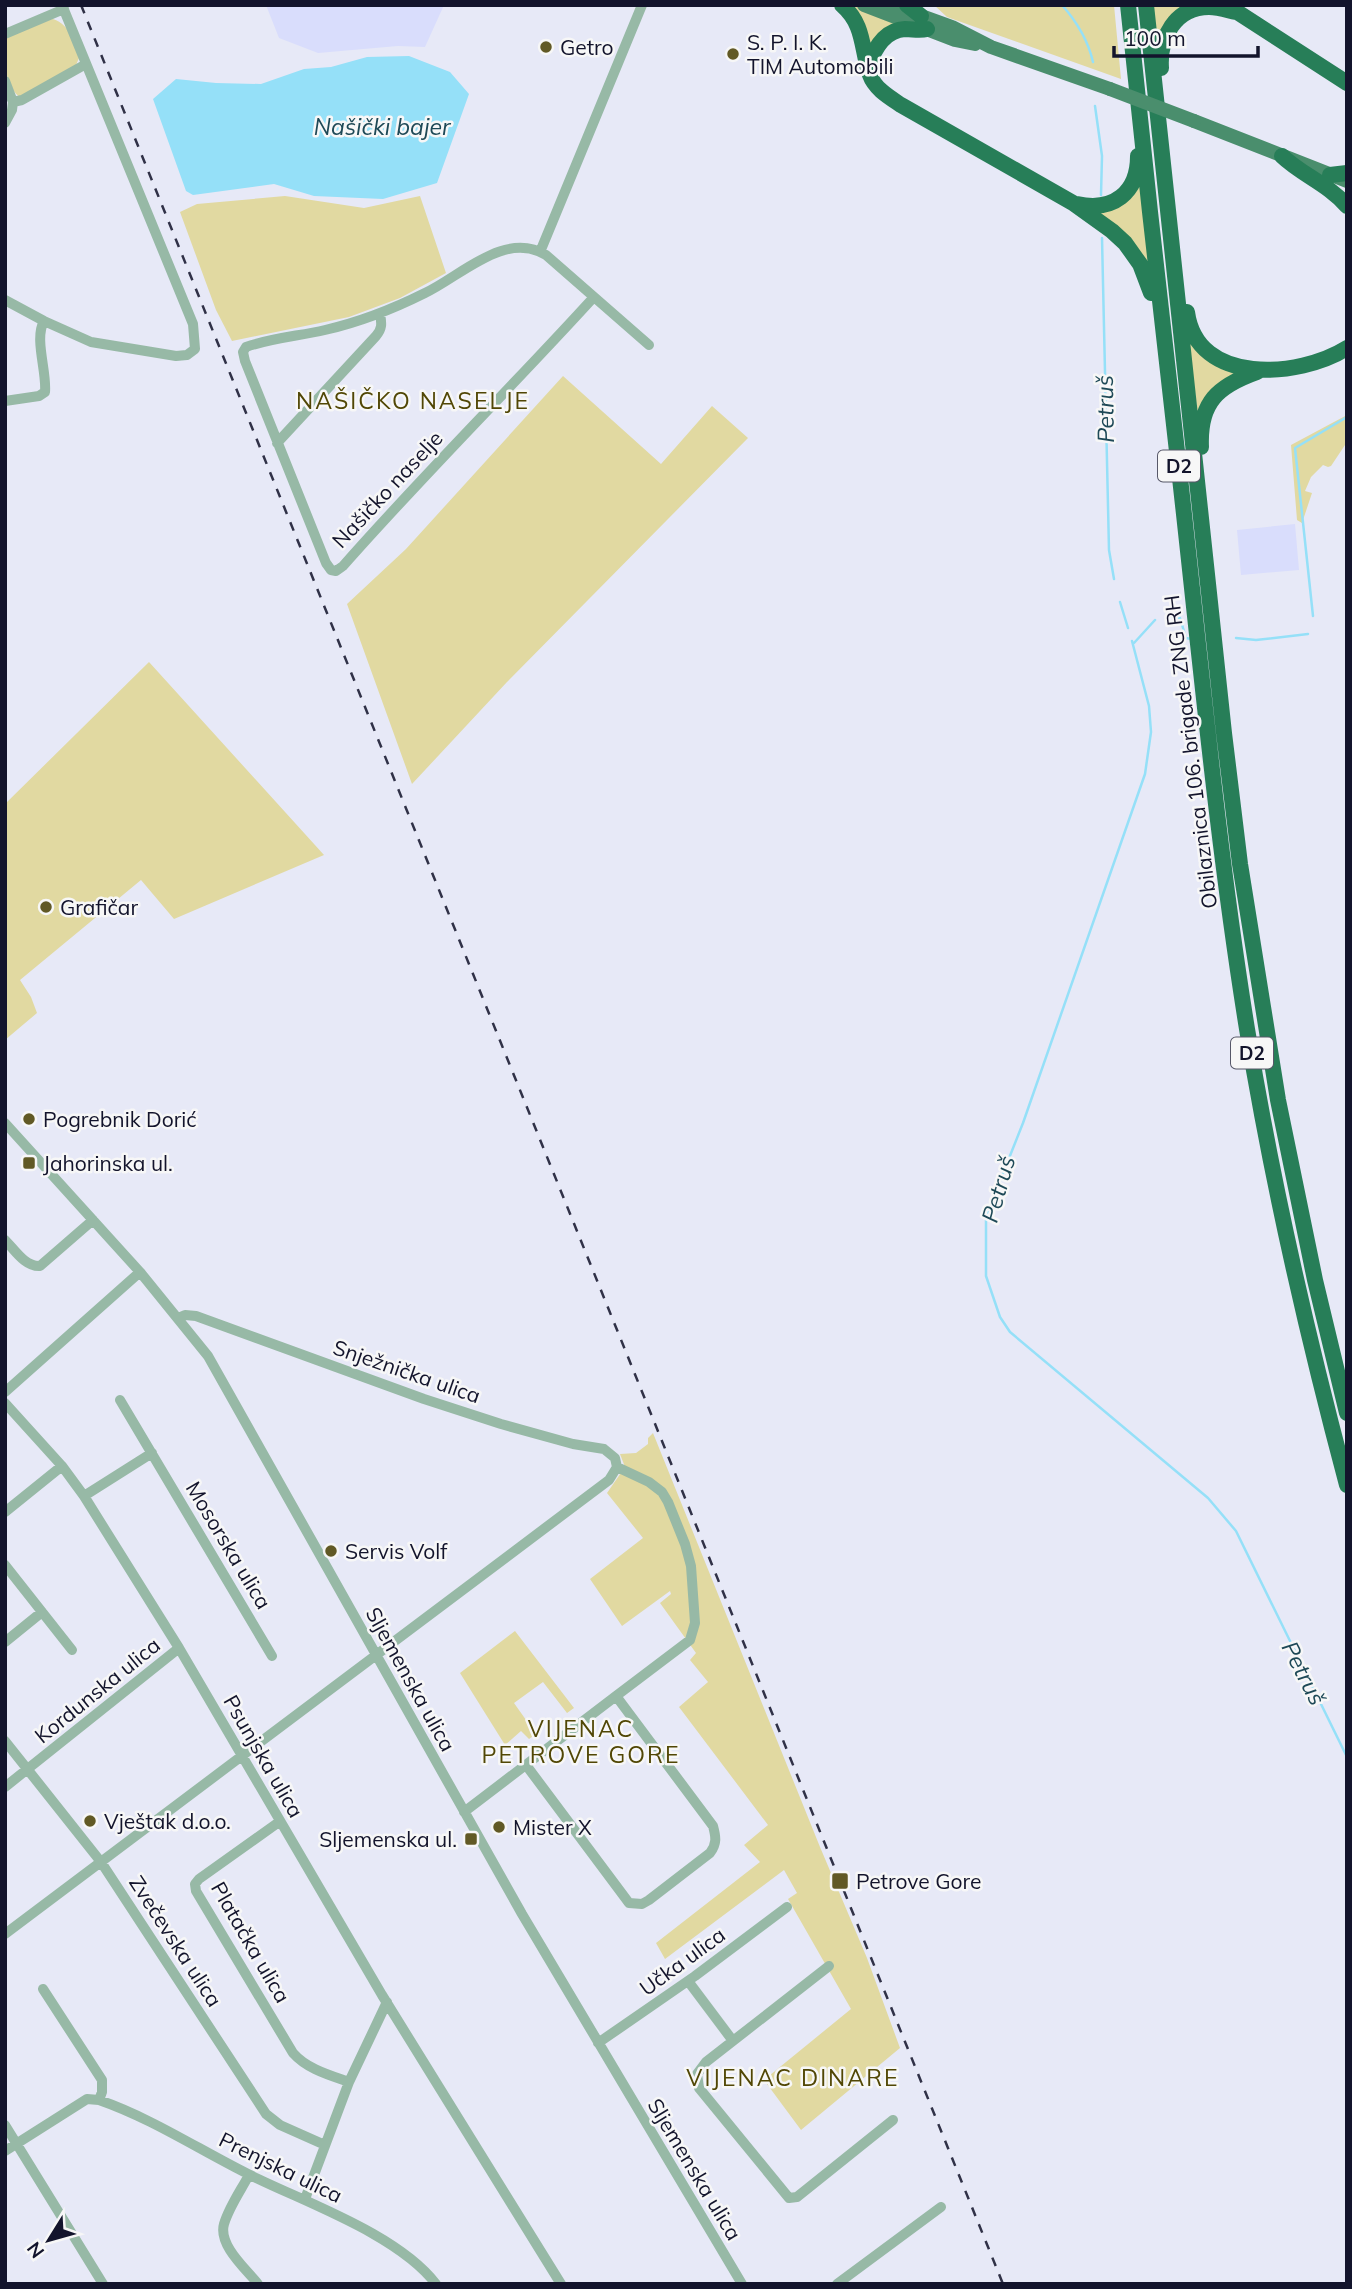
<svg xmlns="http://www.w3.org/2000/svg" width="1352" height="2289" viewBox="0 0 1352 2289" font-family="Mulish,sans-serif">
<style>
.built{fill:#d9ddfc}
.green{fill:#e1d9a1}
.water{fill:#95e0f8}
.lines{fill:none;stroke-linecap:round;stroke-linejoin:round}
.stream{stroke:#95e0f8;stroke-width:2.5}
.minor{stroke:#97b9a6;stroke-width:10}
.major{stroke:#4a8e6d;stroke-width:14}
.highway{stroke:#277e58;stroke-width:16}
.rail{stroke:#303147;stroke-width:2.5;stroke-dasharray:9 9;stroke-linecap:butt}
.major-bridge{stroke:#4a8e6d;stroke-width:14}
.poi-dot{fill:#615925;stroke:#f7f7f7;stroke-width:2.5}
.labels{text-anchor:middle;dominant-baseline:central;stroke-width:5;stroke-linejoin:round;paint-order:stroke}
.shield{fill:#f7f7f7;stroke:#575869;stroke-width:2}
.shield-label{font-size:19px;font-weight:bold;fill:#13142c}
.poi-label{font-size:21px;fill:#13142c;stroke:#f7f7f7;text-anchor:start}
.street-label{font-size:21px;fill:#13142c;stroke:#f7f7f7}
.water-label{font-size:23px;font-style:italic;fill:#1e4957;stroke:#f7f7f7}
.neighbourhood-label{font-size:23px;letter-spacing:2px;fill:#514705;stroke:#f7f7f7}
</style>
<rect width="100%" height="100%" fill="#e7e9f7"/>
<path class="built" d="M266,5H444L425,47L398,46L318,53L279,38Z
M1295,524L1299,570L1241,575L1237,530Z"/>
<path class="green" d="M849,5H853L905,23L871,49Z
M934,5H1114L1121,79L947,17Z
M1151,5H1191L1155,46Z
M53,19C71,25 73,42 79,58L76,65L21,98C3,85 5,59 5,39L44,20Z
M1140,180L1152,276L1097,213C1125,208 1125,203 1140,180Z
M285,196L364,208L420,196L446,273L400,298L349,317L232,341L216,310L180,212L197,204Z
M1188,334C1203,355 1215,370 1241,373L1199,425Z
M563,376L661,464L712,406L748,438L507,682L412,784L347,604L406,549Z
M1347,415V442L1331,466L1328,467L1323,465L1311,477L1305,491L1312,493L1302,523L1297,520L1291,445Z
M149,662L324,855L174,919L141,880L20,980L31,997L37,1013L5,1040V804Z
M653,1433L820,1847L867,1958L900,2048L801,2130L764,2080L851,2009L788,1899L797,1893L784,1870L665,1959L656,1943L760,1862L744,1845L768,1825L679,1707L708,1682L690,1660L696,1653L660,1603L671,1594L670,1591L622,1626L590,1579L643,1538L607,1493L625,1467L620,1454L636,1453L648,1444V1438Z
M515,1631L574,1708L567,1713L543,1682L514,1703L536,1734L529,1739L521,1731L505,1745L460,1673Z"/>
<path class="water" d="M409,56L450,72L469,94L437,183L383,199L314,196L274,184L193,195L186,191L153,99L176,79L216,83L261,84L304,69L331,67L367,57Z"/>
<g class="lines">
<path class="stream" d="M1062,5C1077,22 1088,40 1093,62
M1095,106L1102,156L1101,195
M1102,238L1109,550L1114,579
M1120,602L1128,628
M1313,616L1295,448L1347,417
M1172,617L1180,618L1186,638L1191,639
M1236,638L1256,640L1308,634
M1132,641L1149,706L1151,732L1145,774L1023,1123L986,1216V1276L1000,1317L1010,1332L1208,1498L1236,1531L1347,1757
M1134,643L1155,620"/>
<path class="minor" d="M5,34L64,9
M5,81L13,102
M13,102L22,100L86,64
M5,123L12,110L13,102
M540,252L642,5
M593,298C511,388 424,474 343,566L336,571L331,570L326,563L245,361L243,352L246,347C271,338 299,336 325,330C360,322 393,309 425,293C461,276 505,230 546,255L649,345
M5,300L44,321L91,342L176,356L187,355L195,349L193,324L62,5
M5,401L39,396L45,392C47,371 34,339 44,321
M277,443L376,336C382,329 382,324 380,314
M5,1123L140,1272L208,1356L522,1914L742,2284
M5,1240C15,1250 25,1267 40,1266L93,1220
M178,1318L185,1315L196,1316L424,1399L501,1424L573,1444L604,1449L615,1458L617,1467
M5,1392L140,1272
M120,1400L272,1656
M5,1403L62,1466L84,1496L179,1648L382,1995L561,2284
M84,1496L152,1453
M5,1512L62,1466
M5,1565L72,1650
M5,1642L42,1612
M616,1696L690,1640L695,1623L691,1566L685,1544L668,1502L662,1492L649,1482L617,1467
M5,1741L101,1862L266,2114L280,2125L325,2145
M5,1787L179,1648
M464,1812C515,1773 565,1735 616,1696L713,1826C716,1837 717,1844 710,1853L649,1900L642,1904L629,1903L526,1765
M279,1822L199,1879L195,1884L196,1891L293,2053C307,2069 329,2075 349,2082
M5,1934L609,1480L617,1467
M829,1966L706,2062L697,2074L699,2088L789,2198L797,2197L893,2120
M688,1981L733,2041
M43,1989L102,2080V2092L99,2100
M598,2043L695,1976L787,1907
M5,2125L103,2284
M5,2151L87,2099L99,2100C151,2118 198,2149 248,2174C304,2202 398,2234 436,2284
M249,2175C241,2190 229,2207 224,2224C218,2245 246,2269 258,2284
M305,2199L349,2082L387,2002
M837,2284L941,2207"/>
<path class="major" d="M864,5L955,40L975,44
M891,5L952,27L991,47L1110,89
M1194,121L1347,181"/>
<path class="highway" d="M842,5C865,25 861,49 870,75C875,89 889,97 901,105L1073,203L1112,231L1125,243L1140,264L1151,293
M907,5L921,16
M1128,5C1144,160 1161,314 1179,469C1200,656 1217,843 1247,1029C1272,1182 1307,1335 1347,1485
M1146,5L1224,733L1240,864L1278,1100L1315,1280L1347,1413
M1228,6L1347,83
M868,67C874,49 884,30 905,29C913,29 919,31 927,29
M1161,68C1159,38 1175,7 1209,7C1218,7 1227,10 1236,12
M1282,156C1302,175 1328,184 1347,206
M1330,175L1347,173
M1077,204C1113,212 1138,193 1138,156
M1187,312C1197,386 1299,378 1347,348
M1201,447C1199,402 1218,386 1257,372"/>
<path class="rail" d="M81,5L1003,2284"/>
<path class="major-bridge" d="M1110,89L1194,121"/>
</g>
<g class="poi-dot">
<circle cx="546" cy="47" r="7"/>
<circle cx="733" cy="54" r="7"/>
<circle cx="46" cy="907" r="7"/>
<circle cx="29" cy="1119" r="7"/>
<rect x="22" y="1156" width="14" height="14" rx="3.5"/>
<circle cx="331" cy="1551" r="7"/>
<circle cx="90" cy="1821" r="7"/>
<circle cx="499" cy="1827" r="7"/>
<rect x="464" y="1832" width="14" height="14" rx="3.5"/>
<rect x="831" y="1872" width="18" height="18" rx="3.5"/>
</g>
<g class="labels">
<g class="shield">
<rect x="1158" y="450.5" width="42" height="31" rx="5"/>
<rect x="1231" y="1037.5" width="42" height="31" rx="5"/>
</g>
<g class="shield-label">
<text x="1179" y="466">D2</text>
<text x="1252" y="1053">D2</text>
</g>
<g class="poi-label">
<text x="747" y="42">S. P. I. K.<tspan x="747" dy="24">TIM Automobili</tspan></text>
<text x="560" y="47">Getro</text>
<text x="60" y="907">Grafičar</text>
<text x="43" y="1119">Pogrebnik Dorić</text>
<text x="43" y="1163">Jahorinska ul.</text>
<text x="345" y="1551">Servis Volf</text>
<text x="104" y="1821">Vještak d.o.o.</text>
<text x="513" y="1827">Mister X</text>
<text x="457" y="1839" text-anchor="end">Sljemenska ul.</text>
<text x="856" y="1881">Petrove Gore</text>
</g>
<g class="street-label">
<text transform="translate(387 489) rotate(-47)">Našičko naselje</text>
<text transform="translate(1190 752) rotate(-97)">Obilaznica 106. brigade ZNG RH</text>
<text transform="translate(407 1371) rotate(19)">Snježnička ulica</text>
<text transform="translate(229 1545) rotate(59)">Mosorska ulica</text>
<text transform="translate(411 1679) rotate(61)">Sljemenska ulica</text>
<text transform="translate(97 1690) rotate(-39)">Kordunska ulica</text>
<text transform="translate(264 1756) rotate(60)">Psunjska ulica</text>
<text transform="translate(176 1941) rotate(57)">Zvečevska ulica</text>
<text transform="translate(251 1942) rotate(60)">Platačka ulica</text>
<text transform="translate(682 1961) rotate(-36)">Učka ulica</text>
<text transform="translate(281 2167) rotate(26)">Prenjska ulica</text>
<text transform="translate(695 2169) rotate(59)">Sljemenska ulica</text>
</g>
<g class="water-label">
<text x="382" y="126">Našički bajer</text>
<text transform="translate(1105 409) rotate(-91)">Petruš</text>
<text transform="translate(998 1189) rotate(-74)">Petruš</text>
<text transform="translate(1304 1673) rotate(63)">Petruš</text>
</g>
<g class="neighbourhood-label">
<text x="413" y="400">NAŠIČKO NASELJE</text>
<text x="581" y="1728">VIJENAC<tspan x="581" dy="26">PETROVE GORE</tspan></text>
<text x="793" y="2077">VIJENAC DINARE</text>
</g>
</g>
<rect width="1352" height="2289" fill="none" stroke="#13142c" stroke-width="14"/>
<g transform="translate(49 2240) rotate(233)" stroke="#f7f7f7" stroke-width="5" paint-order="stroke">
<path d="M0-5L12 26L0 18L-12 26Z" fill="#13142c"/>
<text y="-10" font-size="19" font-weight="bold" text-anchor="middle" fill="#13142c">N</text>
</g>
<path d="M1114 46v10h144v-10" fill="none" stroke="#13142c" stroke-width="3.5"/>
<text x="1124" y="46" font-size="21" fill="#13142c" stroke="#f7f7f7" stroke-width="5" paint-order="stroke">100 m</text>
</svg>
